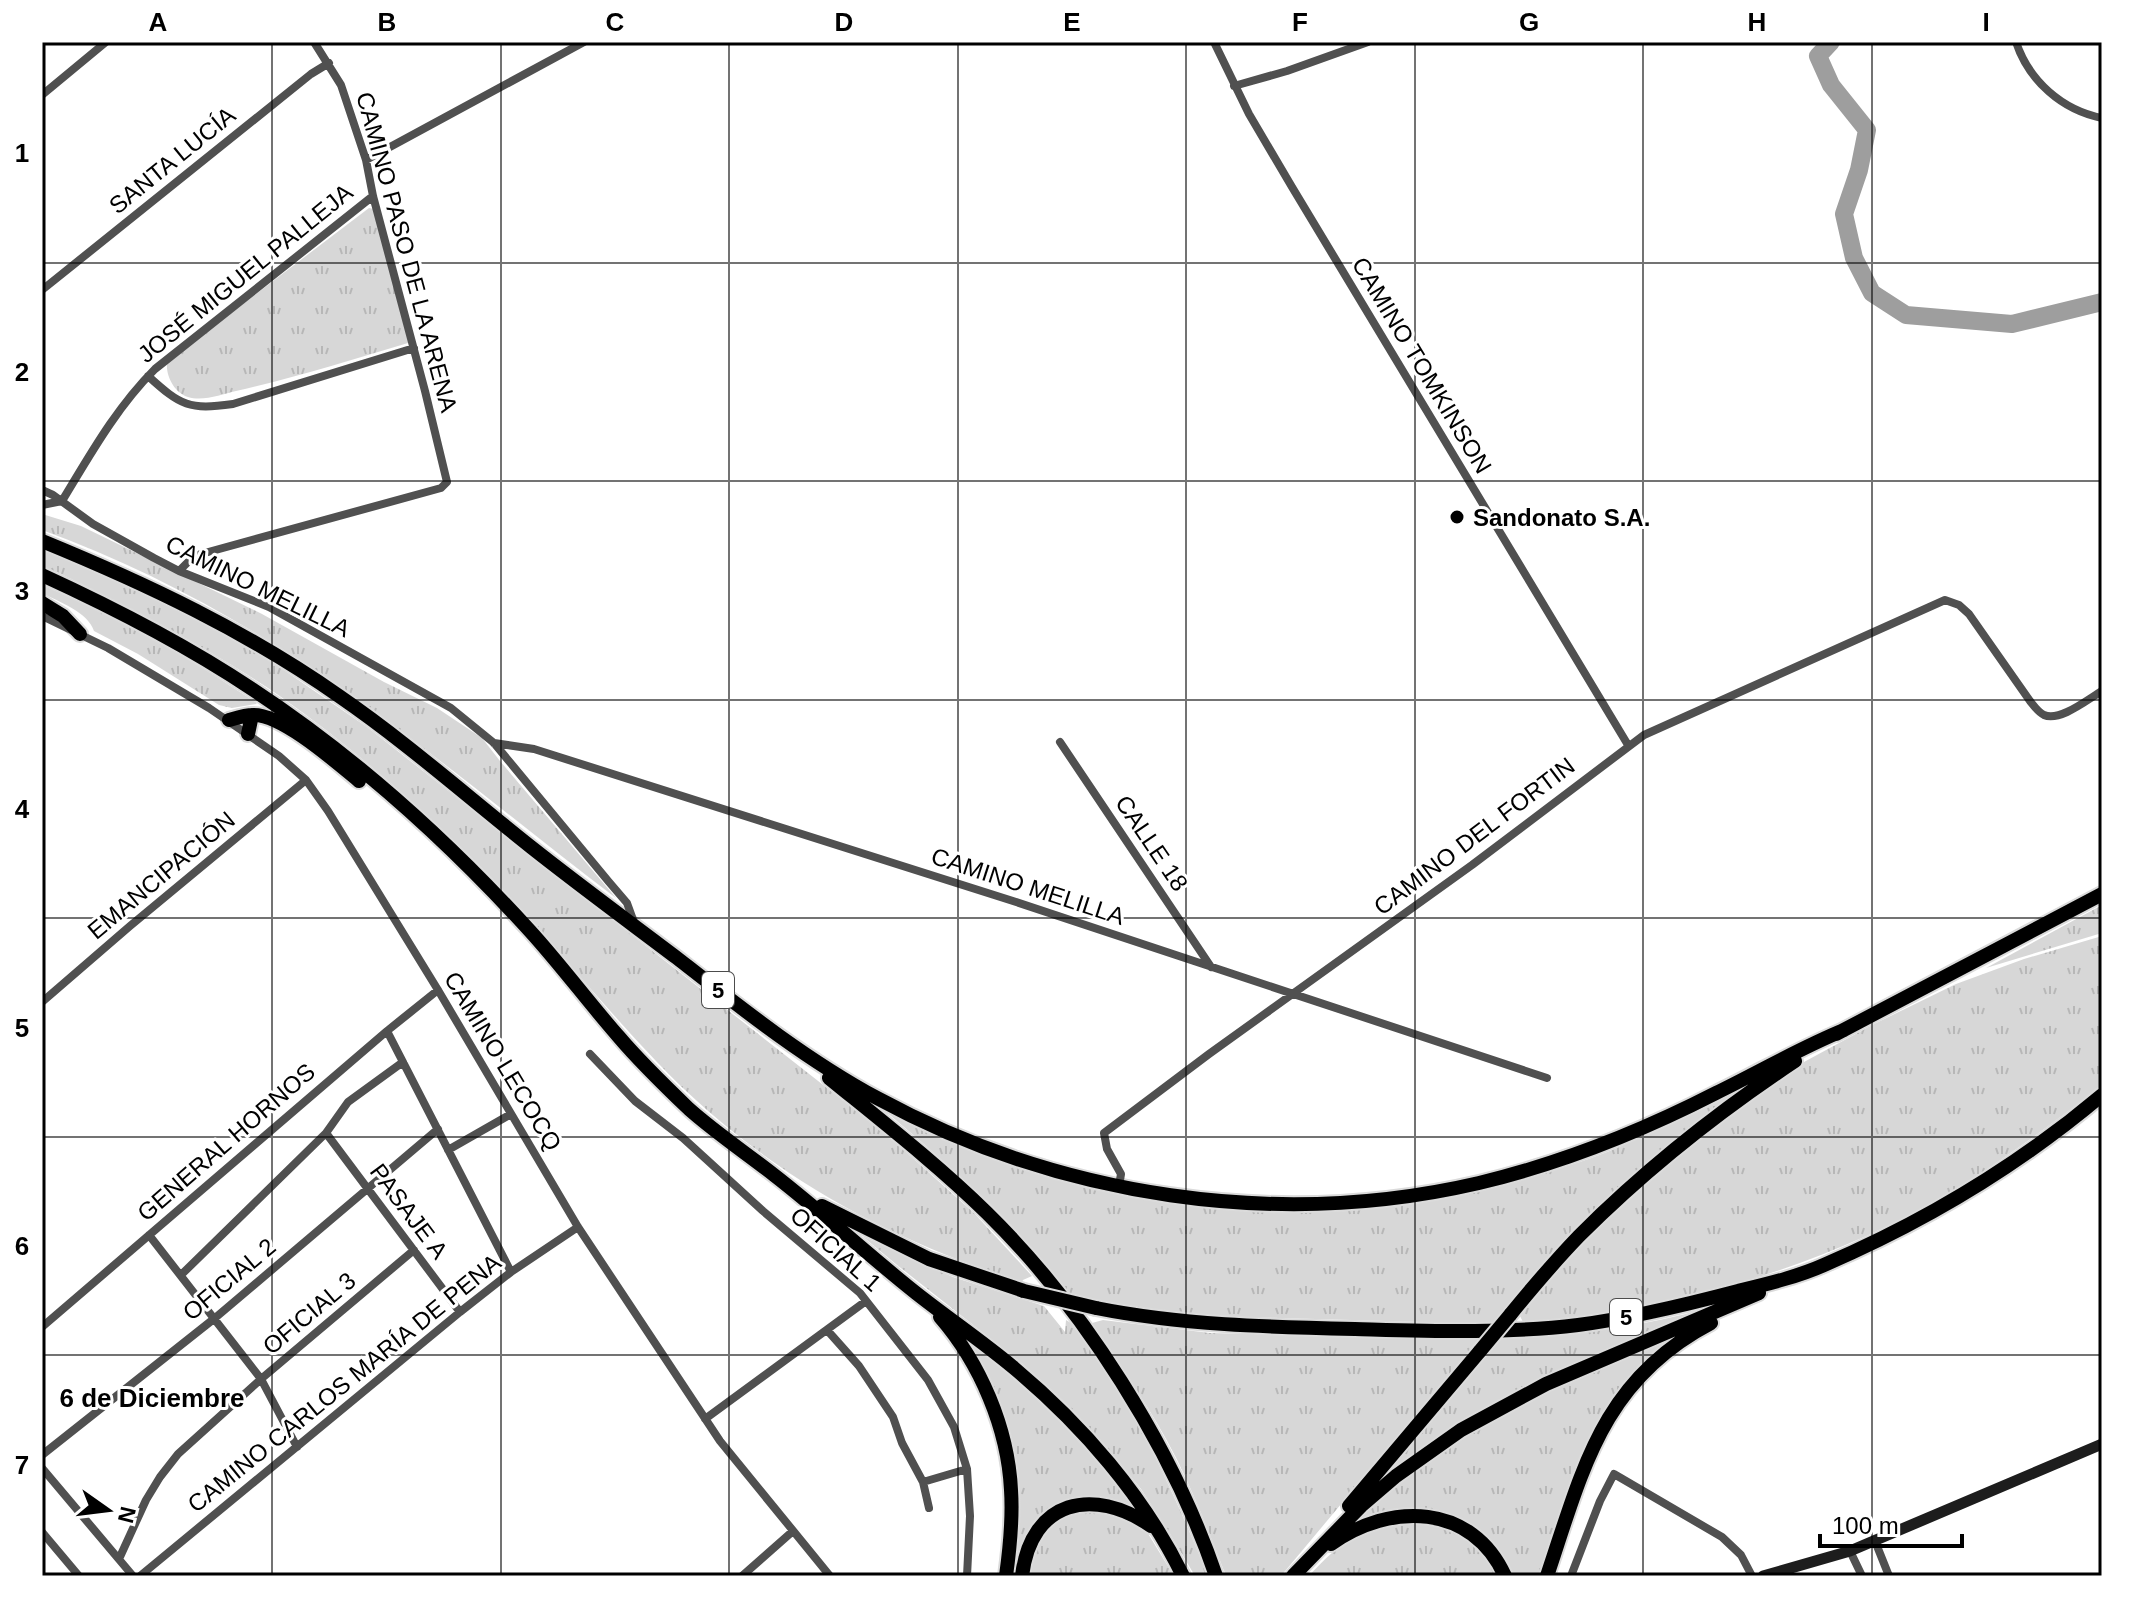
<svg xmlns="http://www.w3.org/2000/svg" width="2144" height="1618" viewBox="0 0 2144 1618" font-family="Helvetica,sans-serif">
<style>
.grass{fill:url(#grass-tufts)}
.lines{fill:none;stroke-linecap:round;stroke-linejoin:round}
.river{stroke:#9e9e9e;stroke-width:18}
.highway-casing{stroke:#dbdbdb;stroke-width:18}
.street{stroke:#505050;stroke-width:8}
.secondary{stroke:#1d1d1d;stroke-width:11}
.highway{stroke:#000;stroke-width:14}
.highway-bridge-casing{stroke:#dbdbdb;stroke-width:18;stroke-linecap:butt}
.highway-bridge{stroke:#000;stroke-width:14}
.grid{fill:none;stroke:#000;stroke-width:2;stroke-opacity:0.55}
.poi-dot{fill:#000;stroke:#fff;stroke-width:3}
.labels{text-anchor:middle;dominant-baseline:central;stroke-width:6;stroke-linejoin:round;paint-order:stroke}
.shield{fill:#fff;stroke:#4c4c4c;stroke-width:2}
.shield-label{font-size:22px;font-weight:bold;fill:#000}
.street-label{font-size:24px;fill:#000;stroke:#fff}
.poi-label{font-size:24px;font-weight:bold;fill:#000;stroke:#fff;text-anchor:start}
.neighbourhood-label{font-size:26px;font-weight:bold;fill:#000;stroke:#fff}
.neatline{fill:none;stroke:#000;stroke-width:3}
.grid-label{font-size:26px;text-anchor:middle;font-weight:bold;fill:#000}
</style>
<defs>
<pattern id="grass-tufts" width="24" height="20" patternUnits="userSpaceOnUse" patternTransform="scale(2)"><rect width="24" height="20" fill="#d7d7d7"/><path d="M3 7l-1-3M5 7V3M7 7l1-3M15 17l-1-3M17 17v-4M19 17l1-3" fill="none" stroke="#b7b7b7"/></pattern>
</defs>
<rect width="100%" height="100%" fill="#fff"/>
<path class="grass" d="M369,208L374,209L410,340L408,343C351,360 294,378 236,391C222,394 203,402 188,397C175,393 166,377 167,364L227,316Z
M42,514L81,526L262,614L384,682L437,708L482,738L500,761L616,898C526,830 439,756 346,692C252,626 150,569 42,530Z
M42,548L102,572L205,624L275,664L367,727L887,1135L974,1213L1032,1276L1023,1280L1022,1282C881,1237 759,1169 656,1061C587,989 527,909 454,841C400,789 342,740 281,697C210,648 134,610 57,572H52L42,568Z
M42,585C99,609 156,639 209,672C225,682 241,693 257,703L256,704L232,708L219,705L138,654L94,631C88,612 59,602 42,593Z
M2102,905V933L1986,968Z
M2102,936V1085C2052,1124 2002,1162 1947,1194C1827,1266 1663,1314 1523,1322L1518,1312L1565,1257L1651,1174L1773,1082L1804,1062L1874,1024L1956,984L2024,959Z
M1740,1091C1688,1129 1638,1169 1592,1214C1556,1248 1524,1287 1492,1324L1211,1316L1117,1305L1069,1293L1039,1257L995,1209L925,1145L878,1105C1087,1216 1324,1244 1551,1171C1578,1163 1605,1154 1630,1142C1666,1126 1702,1102 1740,1091Z
M862,1236L953,1277L1044,1306L1065,1332L1066,1320L1071,1323C1132,1398 1172,1488 1208,1576H1195L1170,1534L1141,1489L1104,1444L1066,1404L1024,1365L897,1265Z
M1707,1308L1531,1386L1351,1514L1499,1339C1568,1335 1639,1328 1707,1308Z
M1103,1320L1210,1333L1478,1340L1281,1576H1226C1208,1530 1190,1482 1166,1439C1144,1399 1117,1361 1092,1323Z
M1681,1332L1682,1337L1622,1393L1542,1576H1511L1455,1518L1358,1525L1355,1521L1411,1472L1458,1438L1507,1409Z
M965,1335L1048,1404L1101,1462L1134,1507C1103,1495 1088,1495 1057,1507L1018,1576H1013C1020,1523 1023,1467 1003,1415C994,1392 974,1362 961,1339Z
M1098,1506L1144,1527L1174,1576H1027L1035,1542L1060,1515Z
M1424,1522L1454,1530L1480,1548L1500,1576H1309C1329,1554 1355,1529 1386,1524C1398,1522 1411,1523 1424,1522Z"/>
<g class="lines">
<path class="river" d="M1831,42L1818,56L1831,85L1867,130L1859,170L1844,214L1854,258L1872,293L1906,315L2012,324L2102,302"/>
<defs>
<path id="highway" d="M42,541C147,584 246,631 339,696C406,742 468,797 531,847C579,885 628,921 677,958C741,1008 805,1059 877,1098C1059,1197 1277,1230 1479,1183C1562,1163 1640,1132 1716,1093C1759,1072 1800,1048 1844,1030
M42,575C114,608 186,645 252,689C354,756 448,841 530,931C561,965 589,1003 619,1037C641,1063 665,1086 689,1109C716,1133 746,1153 774,1175C823,1213 868,1255 916,1293C949,1319 983,1342 1014,1368C1082,1425 1144,1496 1183,1576
M42,603L63,616L80,634
M229,720C236,718 245,715 253,715C282,714 336,762 359,781
M248,734L252,715
M1836,1034L2102,894
M829,1078C883,1122 938,1165 987,1213C1084,1308 1172,1447 1216,1576
M822,1206L929,1259L1024,1291
M1096,1308C1181,1325 1268,1327 1355,1329C1429,1331 1504,1334 1578,1325C1632,1318 1685,1305 1738,1291C1767,1284 1797,1277 1824,1265C1924,1222 2019,1165 2102,1095
M1510,1315C1532,1288 1555,1261 1579,1236C1645,1170 1718,1112 1795,1061
M940,1317C980,1363 1008,1428 1011,1490C1013,1519 1010,1547 1006,1576
M1349,1506L1480,1351
M1331,1544C1390,1502 1472,1503 1505,1576
M1022,1576C1031,1500 1093,1486 1151,1526
M1293,1576L1361,1506L1396,1476L1461,1430L1546,1384L1759,1293
M1547,1576C1583,1469 1602,1380 1711,1323"/>
</defs>
<use href="#highway" class="highway-casing"/>
<path class="street" d="M1214,42L1249,114L1292,187L1628,745
M2016,42C2029,81 2062,110 2102,118
M1234,86L1287,71L1368,42
M42,95L106,42
M366,160L584,42
M42,290L311,74L329,63
M148,376C181,406 189,410 233,404L414,348
M42,490L53,495L93,524L154,558L179,571L269,607L451,708L494,743L609,882L627,903L635,925
M62,501C90,455 116,408 155,369L373,196
M42,505L62,501
M179,571L192,558L201,554L441,488L447,482L425,391L373,196L366,160L341,85L314,42
M42,616L108,648L209,708L279,756L306,780L328,811L438,990L578,1227L720,1441L830,1576
M1060,742L1211,967
M494,743L534,749L1013,901L1547,1078
M42,1002L130,926L306,780
M387,1031L511,1272
M590,1054L635,1101L683,1138L763,1211L860,1293L928,1380L954,1427L967,1469L970,1516L967,1576
M326,1133L460,1312
M448,1150L511,1114
M1119,1186L1121,1174L1107,1149L1104,1133L1209,1054L1472,865L1644,735L1945,600L1959,605L1969,614L2030,701C2034,706 2038,712 2044,715C2060,722 2088,699 2102,691
M149,1235L261,1379L297,1447
M181,1275L326,1133L348,1102L403,1062
M42,1327L387,1031L438,990
M827,1330L859,1366L893,1417L902,1443L923,1482L929,1508
M705,1419L866,1301
M42,1455L215,1318L438,1129
M42,1468L133,1576
M923,1482L967,1469
M42,1532L79,1576
M1875,1541L1889,1576
M1850,1551L1862,1576
M119,1559L146,1500L160,1477L178,1454L261,1379L414,1250
M140,1576L460,1312L511,1272L578,1227
M742,1576L793,1531
M1571,1576L1600,1501L1614,1474L1722,1537L1741,1555L1752,1576"/>
<path class="secondary" d="M1763,1576L1850,1551L2102,1444"/>
<use href="#highway" class="highway"/>
<defs>
<path id="highway-bridge" d="M1024,1291L1096,1308
M1480,1351L1510,1315"/>
</defs>
<use href="#highway-bridge" class="highway-bridge-casing"/>
<use href="#highway-bridge" class="highway-bridge"/>
</g>
<path class="grid" d="M272,42V1576M501,42V1576M729,42V1576M958,42V1576M1186,42V1576M1415,42V1576M1643,42V1576M1872,42V1576M42,263H2102M42,481H2102M42,700H2102M42,918H2102M42,1137H2102M42,1355H2102"/>
<circle class="poi-dot" cx="1457" cy="517" r="8"/>
<g class="labels">
<g class="shield">
<rect x="702" y="972" width="32" height="36" rx="6"/>
<rect x="1610" y="1299" width="32" height="36" rx="6"/>
</g>
<g class="shield-label">
<text x="718" y="990">5</text>
<text x="1626" y="1317">5</text>
</g>
<g class="street-label">
<text transform="translate(172 160) rotate(-39)">SANTA LUCÍA</text>
<text transform="translate(407 252) rotate(75)">CAMINO PASO DE LA ARENA</text>
<text transform="translate(245 273) rotate(-39)">JOSÉ MIGUEL PALLEJA</text>
<text transform="translate(1422 365) rotate(59)">CAMINO TOMKINSON</text>
<text transform="translate(258 586) rotate(26)">CAMINO MELILLA</text>
<text transform="translate(1474 836) rotate(-37)">CAMINO DEL FORTIN</text>
<text transform="translate(1152 843) rotate(56)">CALLE 18</text>
<text transform="translate(161 875) rotate(-40)">EMANCIPACIÓN</text>
<text transform="translate(1028 886) rotate(18)">CAMINO MELILLA</text>
<text transform="translate(503 1061) rotate(59)">CAMINO LECOCQ</text>
<text transform="translate(226 1142) rotate(-41)">GENERAL HORNOS</text>
<text transform="translate(409 1211) rotate(53)">PASAJE A</text>
<text transform="translate(836 1249) rotate(42)">OFICIAL 1</text>
<text transform="translate(229 1279) rotate(-40)">OFICIAL 2</text>
<text transform="translate(309 1313) rotate(-40)">OFICIAL 3</text>
<text transform="translate(344 1383) rotate(-39)">CAMINO CARLOS MARÍA DE PENA</text>
</g>
<g class="poi-label">
<text x="1473" y="517">Sandonato S.A.</text>
</g>
<g class="neighbourhood-label">
<text x="152" y="1398">6 de Diciembre</text>
</g>
</g>
<rect width="2144" height="1618" fill="none" stroke="#ffffff" stroke-width="88"/>
<g transform="translate(108 1510) rotate(104)" stroke="#ffffff" stroke-width="6" paint-order="stroke">
<path d="M0-6L14 30L0 20L-14 30Z" fill="#000000"/>
<text y="-12" font-size="22" font-weight="bold" text-anchor="middle" fill="#000000">N</text>
</g>
<path d="M1820 1534v12h142v-12" fill="none" stroke="#000000" stroke-width="4"/>
<text x="1832" y="1534" font-size="24" fill="#000000" stroke="#ffffff" stroke-width="6" paint-order="stroke">100 m</text>
<rect x="44" y="44" width="2056" height="1530" class="neatline"/>
<g class="grid-label">
<text x="158" y="31">A</text>
<text x="387" y="31">B</text>
<text x="615" y="31">C</text>
<text x="844" y="31">D</text>
<text x="1072" y="31">E</text>
<text x="1300" y="31">F</text>
<text x="1529" y="31">G</text>
<text x="1757" y="31">H</text>
<text x="1986" y="31">I</text>
<text x="22" y="162">1</text>
<text x="22" y="381">2</text>
<text x="22" y="600">3</text>
<text x="22" y="818">4</text>
<text x="22" y="1037">5</text>
<text x="22" y="1255">6</text>
<text x="22" y="1474">7</text>
</g>
</svg>
